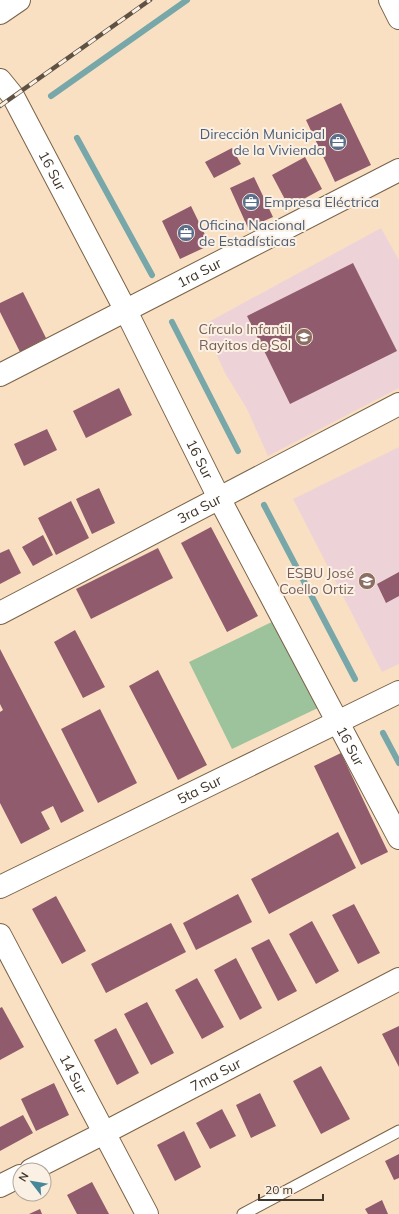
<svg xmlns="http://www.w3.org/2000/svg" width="399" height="1214" viewBox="0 0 399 1214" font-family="Mulish,sans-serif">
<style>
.education{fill:#edd3d8}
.green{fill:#9dc39c}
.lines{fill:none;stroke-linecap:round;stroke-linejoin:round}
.stream{stroke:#77a7a9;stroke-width:6}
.building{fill:#905b6c}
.service-casing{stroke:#796247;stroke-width:13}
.minor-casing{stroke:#796247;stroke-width:24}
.tertiary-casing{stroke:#796247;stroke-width:24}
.secondary-casing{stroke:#796247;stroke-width:24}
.service{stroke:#fff;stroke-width:11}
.minor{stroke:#fff;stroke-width:22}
.tertiary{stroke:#fff;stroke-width:22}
.secondary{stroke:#fff;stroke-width:22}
.rail-casing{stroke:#5f5243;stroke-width:4.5}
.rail{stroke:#fbf0e4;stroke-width:3;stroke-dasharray:9;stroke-linecap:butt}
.labels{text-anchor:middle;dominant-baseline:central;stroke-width:4;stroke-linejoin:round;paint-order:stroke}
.service-label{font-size:14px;fill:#4e5e75;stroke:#fbf0e4;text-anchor:start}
.street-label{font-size:14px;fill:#40362a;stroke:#fbf0e4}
.education-label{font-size:14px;fill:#785e54;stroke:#fbf0e4;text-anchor:end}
</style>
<rect width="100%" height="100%" fill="#fae0c2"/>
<path class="education" d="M381,228L399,260V388L268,456L247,409L225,373L203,325Z
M399,447V664L382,672L293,499Z"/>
<path class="green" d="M276,620L322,706L232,749L189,662Z"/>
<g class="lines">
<path class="stream" d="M51,96L187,0
M77,138L152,275
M172,322L238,451
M264,505L355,679
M383,733L399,763"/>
</g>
<path class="building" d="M341,103L371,165L335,182L306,120Z
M232,148L241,164L214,178L205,162Z
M305,157L322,189L289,207L272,175Z
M254,177L273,217L248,228L230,188Z
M191,206L210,245L180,259L162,221Z
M353,263L397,351L290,404L247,316Z
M23,292L46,338L20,352L0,312V303Z
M119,388L132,415L86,438L73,411Z
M47,429L57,450L24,466L14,444Z
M99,488L115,523L92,534L76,499Z
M71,501L89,538L56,555L38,518Z
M211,527L258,616L227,632L181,543Z
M43,535L53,555L33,566L22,547Z
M158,548L173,578L91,619L76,589Z
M9,549L21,573L0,584V553Z
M399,572V596L386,603L377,584Z
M75,630L105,687L83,698L54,642Z
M0,649L84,811L61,823L53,806L41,812L50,829L21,844L0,803V712L3,710L0,704Z
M158,670L207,765L178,780L129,686Z
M100,709L137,783L98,803L61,729Z
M341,753L388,852L361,865L314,766Z
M338,832L356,868L269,914L251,879Z
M238,894L252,922L196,950L183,923Z
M56,896L86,951L62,964L32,909Z
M354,904L380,953L358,964L332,915Z
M312,921L339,971L316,984L289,934Z
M171,923L186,952L106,993L91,964Z
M269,939L297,991L278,1001L251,948Z
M236,958L262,1008L240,1020L214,970Z
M197,978L224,1027L202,1039L175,990Z
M147,1002L174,1053L151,1065L124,1014Z
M2,1007L24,1047L0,1060V1008Z
M399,1026V1067L382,1034Z
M116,1028L139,1073L117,1085L94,1040Z
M321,1066L350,1119L321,1134L293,1081Z
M54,1083L69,1115L36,1131L21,1099Z
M260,1093L276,1126L251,1138L236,1105Z
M222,1109L236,1136L210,1149L196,1123Z
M23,1115L33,1133L0,1151V1127Z
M184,1131L201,1167L175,1181L157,1145Z
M399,1154V1178L394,1180L385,1161Z
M92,1182L109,1214H77L67,1195Z
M382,1200L388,1214H368L365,1209Z
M40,1209L42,1214H29Z"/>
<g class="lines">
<defs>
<path id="service" d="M243,1214L399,1131"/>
<g id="minor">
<path d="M390,0L399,18"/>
<path id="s1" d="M0,80L13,96L126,311L219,498L399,838"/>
<path id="s2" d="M0,375L399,170"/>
<path id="s3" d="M0,613L399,404"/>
<path id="s4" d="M104,1133L399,979"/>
</g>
<g id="tertiary">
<path d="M0,13L19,0"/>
<path id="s5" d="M0,887L399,692"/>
<path d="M31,1170L104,1133"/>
<path d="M0,1186L20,1176"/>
</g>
<g id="secondary">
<path id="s6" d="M0,935L147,1214"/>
</g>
</defs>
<use href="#service" class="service-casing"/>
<use href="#minor" class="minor-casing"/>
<use href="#tertiary" class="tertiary-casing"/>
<use href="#secondary" class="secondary-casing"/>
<use href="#service" class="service"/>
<use href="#minor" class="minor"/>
<use href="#tertiary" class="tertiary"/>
<use href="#secondary" class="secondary"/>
<defs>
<path id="rail" d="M0,106L150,0"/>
</defs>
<use href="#rail" class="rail-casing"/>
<use href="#rail" class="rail"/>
</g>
<defs>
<symbol id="office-disc" viewBox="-11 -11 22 22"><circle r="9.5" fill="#5c6f8a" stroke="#fbf0e4"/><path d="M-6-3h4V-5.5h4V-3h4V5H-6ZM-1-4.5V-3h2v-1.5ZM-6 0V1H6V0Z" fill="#fff"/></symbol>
<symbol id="school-disc" viewBox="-11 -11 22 22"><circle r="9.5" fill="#8d6e63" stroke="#fbf0e4"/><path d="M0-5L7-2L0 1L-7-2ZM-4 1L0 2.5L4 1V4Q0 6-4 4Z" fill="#fff"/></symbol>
</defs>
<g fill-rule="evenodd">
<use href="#office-disc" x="328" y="132" width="20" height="20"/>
<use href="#office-disc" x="241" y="192" width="20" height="20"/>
<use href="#office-disc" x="176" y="223" width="20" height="20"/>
<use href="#school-disc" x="294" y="327" width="20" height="20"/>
<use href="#school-disc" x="357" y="571" width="20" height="20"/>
</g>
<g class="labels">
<g class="service-label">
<text x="325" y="134" text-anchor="end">Dirección Municipal<tspan x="325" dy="16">de la Vivienda</tspan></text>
<text x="264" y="202">Empresa Eléctrica</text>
<text x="199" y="225">Oficina Nacional<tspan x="199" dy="16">de Estadísticas</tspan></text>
</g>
<g class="street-label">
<text stroke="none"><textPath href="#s1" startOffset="105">16 Sur</textPath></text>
<text stroke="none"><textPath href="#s2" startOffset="224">1ra Sur</textPath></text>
<text stroke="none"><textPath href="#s1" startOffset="429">16 Sur</textPath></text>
<text stroke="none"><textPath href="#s3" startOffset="225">3ra Sur</textPath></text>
<text stroke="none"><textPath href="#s1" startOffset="753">16 Sur</textPath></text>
<text stroke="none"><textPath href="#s5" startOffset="222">5ta Sur</textPath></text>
<text stroke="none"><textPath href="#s6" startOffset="157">14 Sur</textPath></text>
<text stroke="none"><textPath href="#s4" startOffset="126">7ma Sur</textPath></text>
</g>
<g class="education-label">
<text x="291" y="329">Círculo Infantil<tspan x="291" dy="16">Rayitos de Sol</tspan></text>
<text x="354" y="573">ESBU José<tspan x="354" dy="16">Coello Ortiz</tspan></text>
</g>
</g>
<g transform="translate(32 1182) rotate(301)"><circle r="19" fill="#fbf0e4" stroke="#b0a69a"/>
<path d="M0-3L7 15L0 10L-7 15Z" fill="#468899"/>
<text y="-6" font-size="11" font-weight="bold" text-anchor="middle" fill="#40362a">N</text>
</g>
<path d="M259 1194v6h64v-6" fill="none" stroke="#40362a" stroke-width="2"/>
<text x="265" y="1194" font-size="12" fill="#40362a" stroke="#fbf0e4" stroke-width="3" paint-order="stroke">20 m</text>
</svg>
